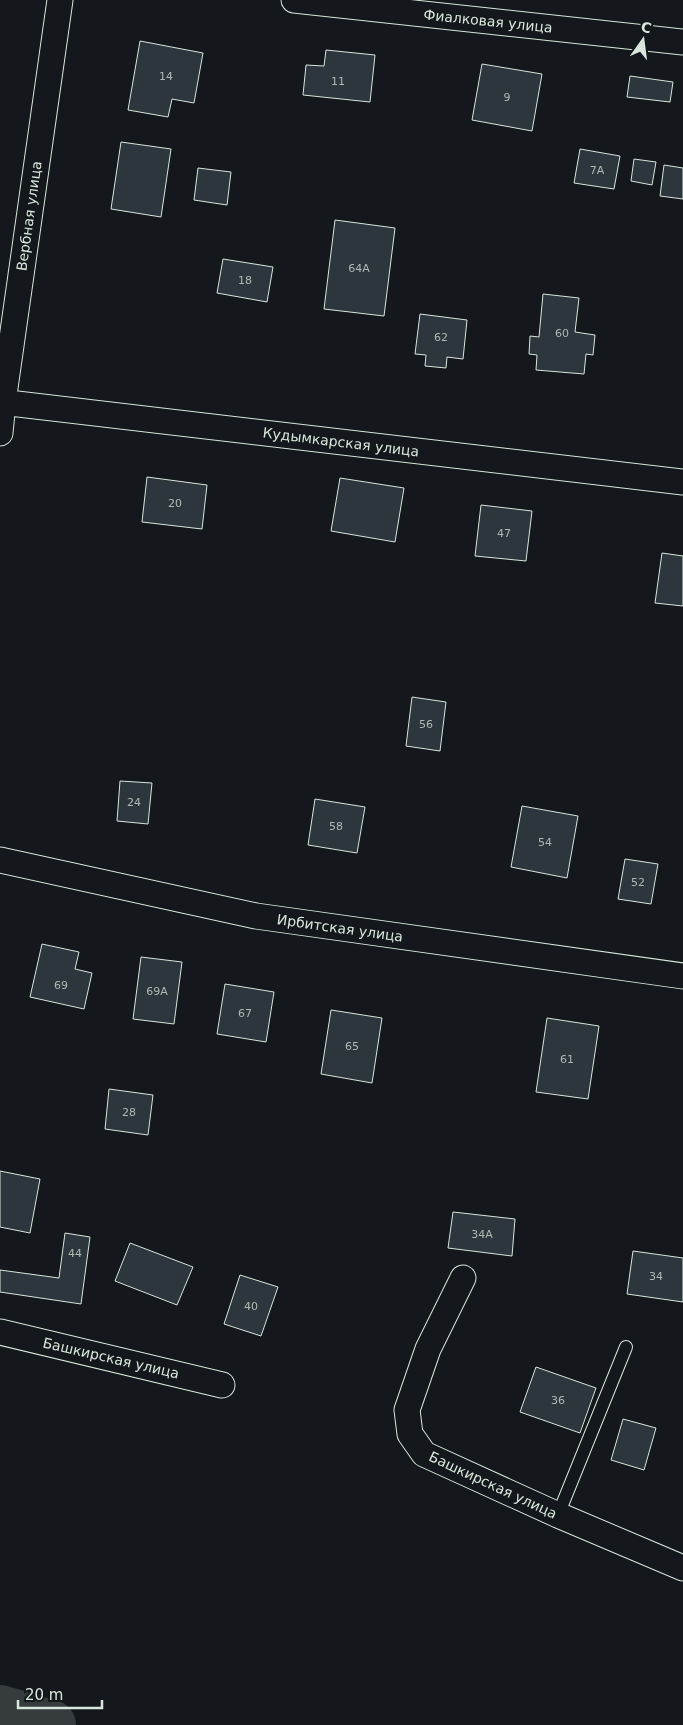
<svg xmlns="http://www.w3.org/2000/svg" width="683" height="1725" viewBox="0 0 683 1725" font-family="'DejaVu Sans',sans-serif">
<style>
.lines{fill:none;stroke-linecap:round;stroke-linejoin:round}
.river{stroke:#363b3e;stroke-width:50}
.building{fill:#2c363c;stroke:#d8e6dc}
.lane-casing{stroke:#d8e6dc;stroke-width:14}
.street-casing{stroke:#d8e6dc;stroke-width:27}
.lane{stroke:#14181c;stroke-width:12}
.street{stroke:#14181c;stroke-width:25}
.labels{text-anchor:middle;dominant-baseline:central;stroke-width:4;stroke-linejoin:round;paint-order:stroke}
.number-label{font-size:11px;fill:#adbab4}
.street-label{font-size:14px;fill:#d8e6dc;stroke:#14181c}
</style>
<rect width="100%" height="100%" fill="#14181c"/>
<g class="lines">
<path class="river" d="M0,1710L51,1725"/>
</g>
<path class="building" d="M140,41L203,53L194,103L172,99L168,117L128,110Z
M326,50L375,55L370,102L303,95L306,65L324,66Z
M482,64L542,74L532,131L472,120Z
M630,76L673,82L670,102L627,97Z
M121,142L171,149L161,217L111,209Z
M580,149L620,156L614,189L574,183Z
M634,159L656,162L652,185L631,181Z
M664,165L683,168V199L660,196Z
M198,168L231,172L227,205L194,200Z
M335,220L395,228L384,316L324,309Z
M223,259L273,267L267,302L217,293Z
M543,294L579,298L575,332L595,335L593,355L586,354L584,374L536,370L537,355L529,354L530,336L539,337Z
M420,314L467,320L463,359L447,357L446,368L425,366L426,355L415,354Z
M147,477L207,485L202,529L142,522Z
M340,478L404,488L395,542L331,531Z
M481,505L532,511L526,561L475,556Z
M662,553L683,556V606L655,603Z
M412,697L446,702L440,751L406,746Z
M120,781L152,783L148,824L117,821Z
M315,799L365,807L357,853L308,845Z
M522,806L578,816L567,878L511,867Z
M625,859L658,864L651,904L618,899Z
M42,944L79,952L75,969L92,973L84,1009L30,997Z
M141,957L182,962L174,1024L133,1019Z
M225,984L274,992L266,1042L217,1034Z
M331,1010L382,1018L372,1083L321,1074Z
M547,1018L599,1026L588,1099L536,1092Z
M109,1089L153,1095L148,1135L105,1129Z
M0,1171L40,1179L30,1233L0,1227Z
M453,1212L515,1219L512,1256L448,1248Z
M65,1233L90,1237L81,1304L0,1292V1270L59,1278Z
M130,1243L193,1267L177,1305L115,1281Z
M633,1251L683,1258V1302L627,1294Z
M240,1275L278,1287L261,1336L224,1324Z
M536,1367L596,1388L580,1433L520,1412Z
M623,1419L656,1428L644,1470L611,1460Z"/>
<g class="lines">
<defs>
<path id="lane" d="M558,1515L626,1347"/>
<path id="street" d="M294,0L683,42
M0,402L683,482
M0,433L3,402L60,0
M0,860L256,916L683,976
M463,1278L428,1349L407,1410L410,1434L424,1454L558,1515L683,1568
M0,1332L222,1385"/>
</defs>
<use href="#lane" class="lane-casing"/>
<use href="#street" class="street-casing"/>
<use href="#lane" class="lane"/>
<use href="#street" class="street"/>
</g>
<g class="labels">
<g class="number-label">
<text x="166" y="76">14</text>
<text x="338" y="81">11</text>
<text x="507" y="97">9</text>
<text x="597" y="170">7А</text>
<text x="359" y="268">64А</text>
<text x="245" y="280">18</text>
<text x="562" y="333">60</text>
<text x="441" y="337">62</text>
<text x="175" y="503">20</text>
<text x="504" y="533">47</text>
<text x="426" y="724">56</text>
<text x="134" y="802">24</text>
<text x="336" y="826">58</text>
<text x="545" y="842">54</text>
<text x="638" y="882">52</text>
<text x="61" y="985">69</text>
<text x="157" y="991">69А</text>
<text x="245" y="1013">67</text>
<text x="352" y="1046">65</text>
<text x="567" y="1059">61</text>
<text x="129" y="1112">28</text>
<text x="482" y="1234">34А</text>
<text x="75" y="1253">44</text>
<text x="656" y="1276">34</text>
<text x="251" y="1306">40</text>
<text x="558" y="1400">36</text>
</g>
<g class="street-label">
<text transform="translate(488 21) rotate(6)">Фиалковая улица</text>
<text transform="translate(29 216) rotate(-82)">Вербная улица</text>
<text transform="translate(341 442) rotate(7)">Кудымкарская улица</text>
<text transform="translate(340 928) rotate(8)">Ирбитская улица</text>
<text transform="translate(111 1358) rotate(13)">Башкирская улица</text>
<text transform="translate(493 1485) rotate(25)">Башкирская улица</text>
</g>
</g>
<g transform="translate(643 40) rotate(14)" stroke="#14181c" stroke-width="4" paint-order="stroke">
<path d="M0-4L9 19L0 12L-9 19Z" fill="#d8e6dc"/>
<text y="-8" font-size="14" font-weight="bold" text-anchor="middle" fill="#d8e6dc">С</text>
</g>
<path d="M18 1700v8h84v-8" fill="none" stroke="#d8e6dc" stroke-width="2.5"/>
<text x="25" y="1700" font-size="15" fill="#d8e6dc" stroke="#14181c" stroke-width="4" paint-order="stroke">20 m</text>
</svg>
